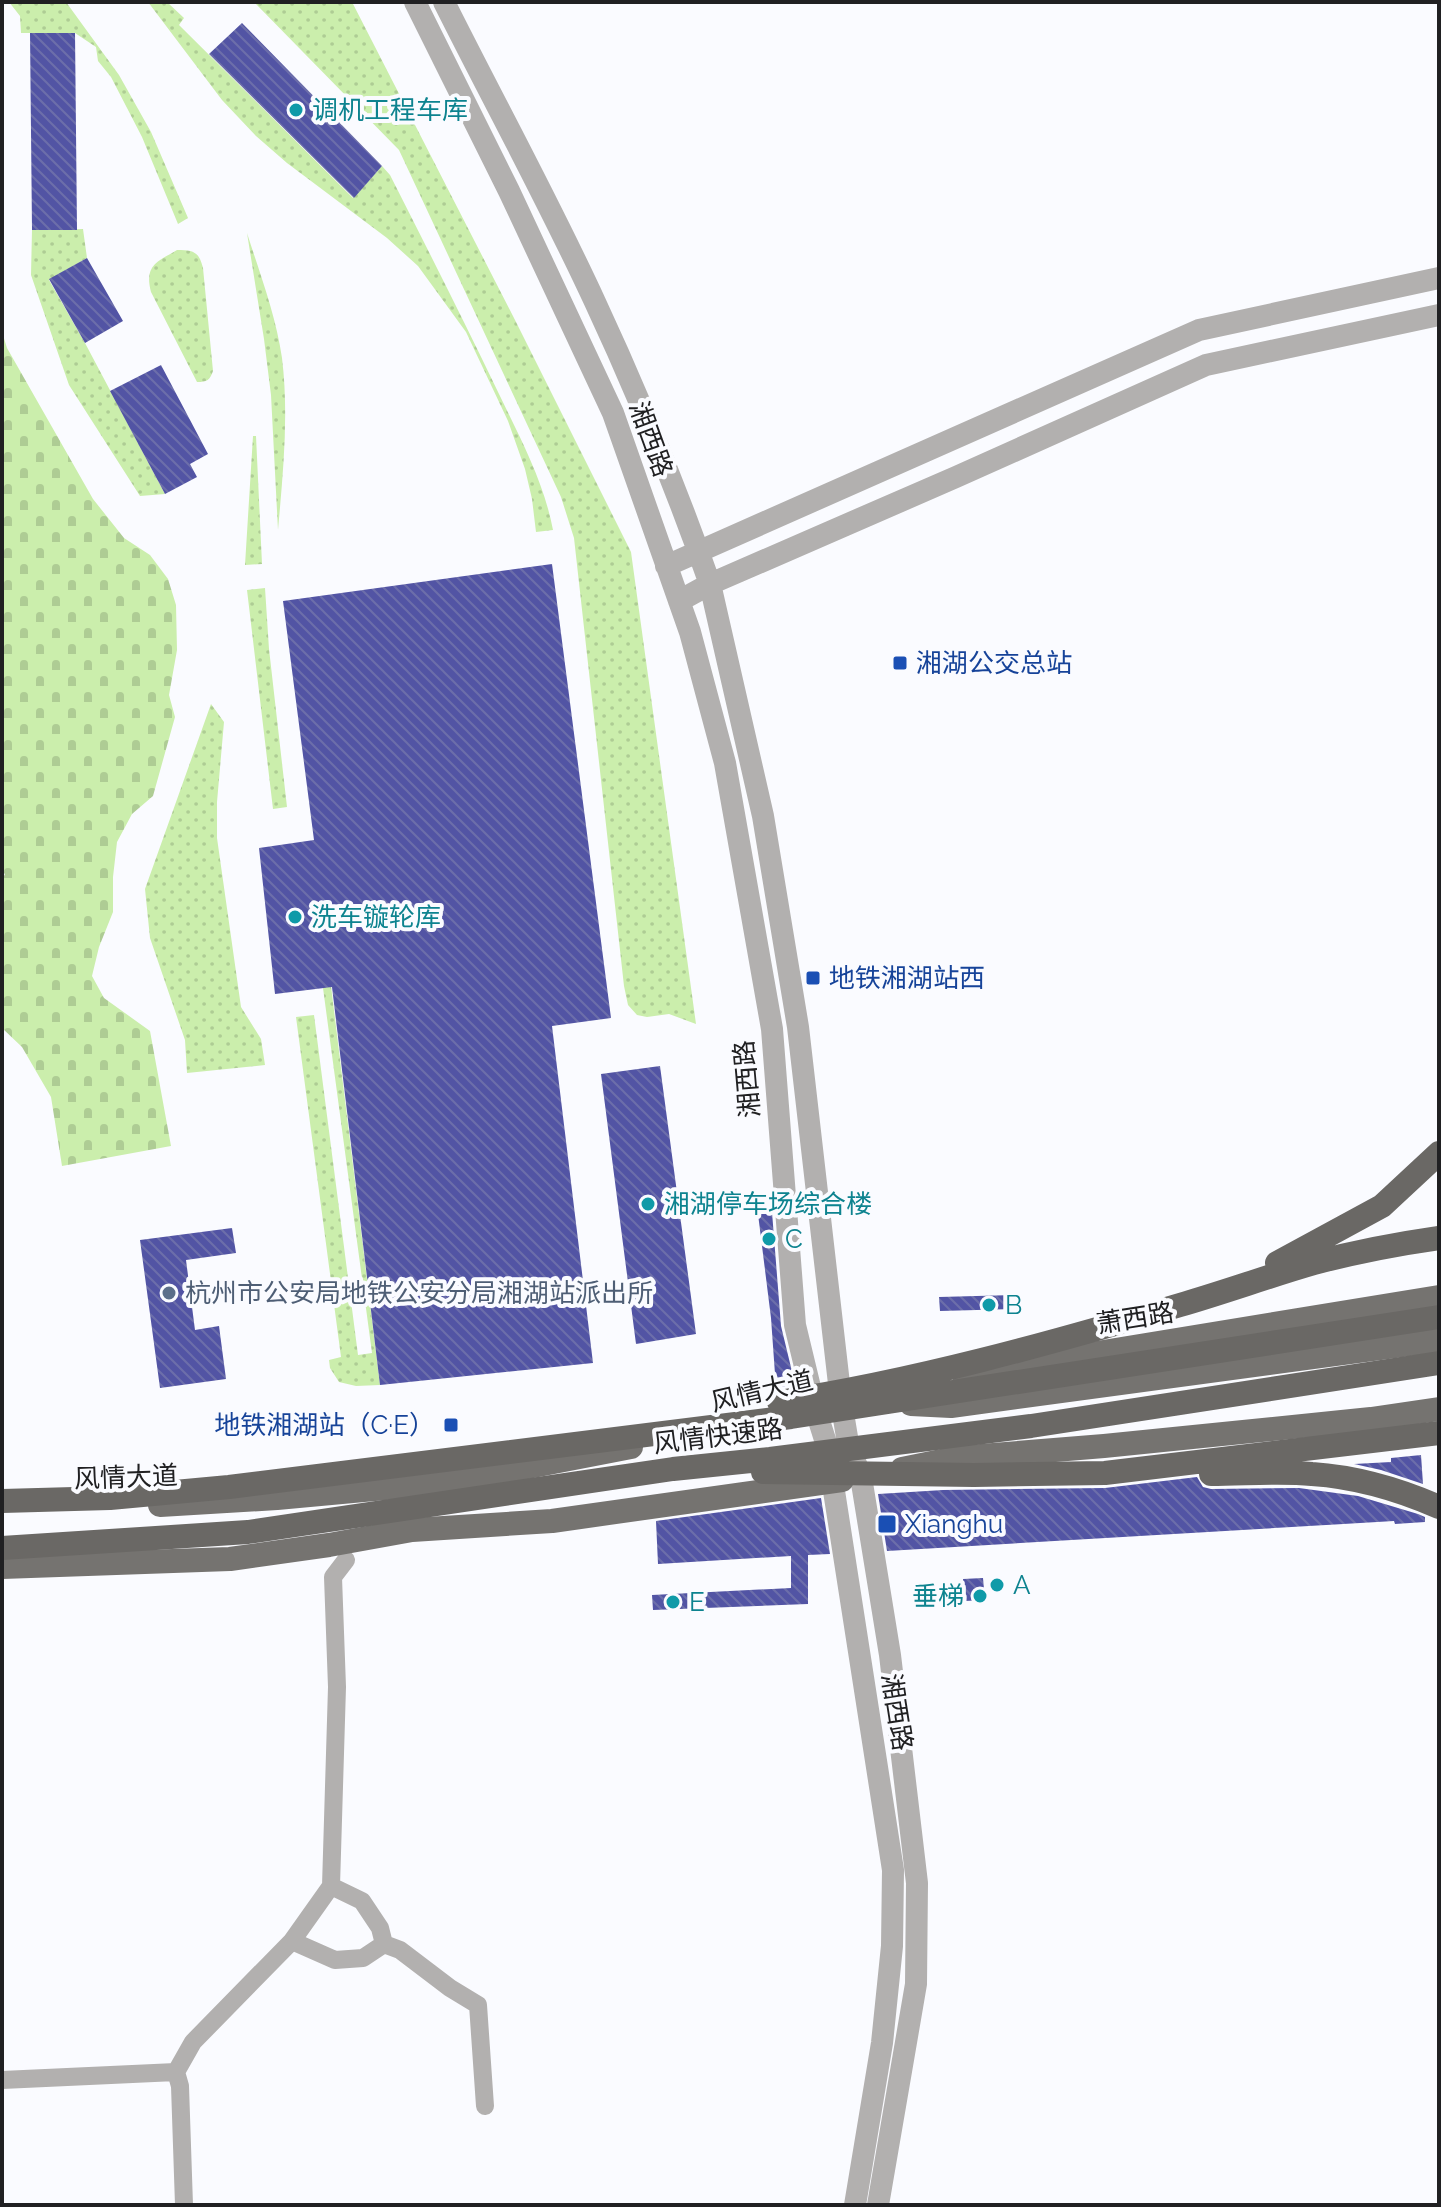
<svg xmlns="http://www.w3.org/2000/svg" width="1441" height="2207" viewBox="0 0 1441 2207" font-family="Raleway,'Noto Sans SC',sans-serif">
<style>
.grass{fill:url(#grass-dots)}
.cemetery{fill:url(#cemetery-stones)}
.building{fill:url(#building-back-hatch)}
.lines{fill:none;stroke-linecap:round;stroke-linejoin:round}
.minor{stroke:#b2b0af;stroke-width:18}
.tertiary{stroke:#b2b0af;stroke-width:22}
.primary{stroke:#757370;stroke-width:24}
.trunk{stroke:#6a6865;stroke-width:24}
.culture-dot{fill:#0f9aa8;stroke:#fafbff;stroke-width:3}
.transit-dot{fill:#1a4fb4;stroke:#fafbff;stroke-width:3}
.service-dot{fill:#5c6f8a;stroke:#fafbff;stroke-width:3}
.labels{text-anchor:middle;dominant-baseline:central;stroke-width:8;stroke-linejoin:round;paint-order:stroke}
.culture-label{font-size:26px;fill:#0d838f;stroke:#fafbff;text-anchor:start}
.street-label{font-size:26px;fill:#202022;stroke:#fafbff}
.transit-label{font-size:26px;fill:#164399;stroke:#fafbff;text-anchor:start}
.service-label{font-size:26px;fill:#4e5e75;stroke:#fafbff;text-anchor:start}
</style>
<defs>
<pattern id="grass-dots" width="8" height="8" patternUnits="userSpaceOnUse" patternTransform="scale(2)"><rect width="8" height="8" fill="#cbeeac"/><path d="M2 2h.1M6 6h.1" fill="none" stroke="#aecc94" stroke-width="1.8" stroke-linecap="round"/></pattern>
<pattern id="cemetery-stones" width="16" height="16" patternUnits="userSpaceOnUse" patternTransform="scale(2)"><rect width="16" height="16" fill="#cbeeac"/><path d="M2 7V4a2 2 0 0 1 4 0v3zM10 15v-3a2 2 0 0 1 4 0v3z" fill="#aecc94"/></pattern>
<pattern id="building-back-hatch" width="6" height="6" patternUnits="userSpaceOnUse" patternTransform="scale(2)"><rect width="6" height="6" fill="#5254a4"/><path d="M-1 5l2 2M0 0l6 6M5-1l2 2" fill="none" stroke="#6c6eaa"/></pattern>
</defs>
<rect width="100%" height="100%" fill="#fafbff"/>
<path class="grass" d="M9,2H66L119,75L151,132L188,218L178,224L142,137L111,77L98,61L96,47L75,33H21L20,16Z
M148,2H167L184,18L179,25L353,198L382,166L390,175C427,248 464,321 499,394C520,438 544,482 553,530L536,532L532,499L525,469L508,421L466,332L418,266L387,238L287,163L256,136L222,100Z
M254,2H352L515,320L631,552L696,1024L669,1014L647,1017L637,1015L628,1005L624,986L574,538L561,497L399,150Z
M83,229L87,258L49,280L85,343L165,494L140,496L69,385L31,275L32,230Z
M247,233C260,274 276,316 282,358C289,415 283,473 278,530L271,395L264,339Z
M177,250C194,250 199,252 203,268L213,371C210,380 207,382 197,382L151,292C144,265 157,262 177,250Z
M253,436H256L262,564L245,565Z
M265,588L269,649L287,807L273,809L247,590Z
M211,704L224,722L217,802V838L241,1007L261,1039L265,1065L187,1073L185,1040L150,938L145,889Z
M331,986L380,1385L356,1386L339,1382L330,1368L329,1360L341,1357L296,1017L314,1015L358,1355L372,1353L323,988Z"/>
<path class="cemetery" d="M2,332L7,348L93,499L124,538L150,555L168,579L176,605L177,650L169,695L175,717L153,796L132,814L117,842L113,877V912L99,947L92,976L104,998L150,1031L171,1146L62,1166L51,1097L22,1047L2,1028V880L5,874L2,872Z"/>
<path class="building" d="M242,23L382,166L354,198L209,54Z
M30,33H75L77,230H32Z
M87,258L123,321L85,343L49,279Z
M161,365L208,454L190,464L197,477L165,494L110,391Z
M552,564L611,1018L552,1026L593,1363L380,1385L332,987L275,994L259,848L314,840L283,601Z
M660,1066L696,1334L636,1344L601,1074Z
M772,1212L781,1326L795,1384L776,1388L771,1318L758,1214Z
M232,1228L236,1253L186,1260L195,1330L219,1326L226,1379L160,1388L140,1240Z
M1014,1295V1309L940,1311L939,1297Z
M1421,1455L1423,1484L1381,1470L1354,1464L1391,1462V1458Z
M1197,1477L1203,1487L1211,1489L1299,1488L1358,1496L1418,1514L1425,1517V1522L1395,1524L1394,1521L887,1551L878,1494L943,1490L1105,1488Z
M821,1498L830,1554L808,1555V1604L653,1610L652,1595L791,1588V1556L658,1564L656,1521Z
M983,1578L985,1600L965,1601L963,1579Z"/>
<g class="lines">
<path class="minor" d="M331,1886L362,1901L380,1928L384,1944
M292,1941L335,1960L363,1958L384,1944
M384,1944L400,1950L450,1988L478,2005L485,2106
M2,2080L176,2072
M184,2205L180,2086L176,2072L193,2042L292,1941L331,1886L337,1687L333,1577L346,1560"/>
<path class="tertiary" d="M415,2L509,191L613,413L690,632L725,763L772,1029L795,1325L815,1408L827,1446L893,1870L892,1946L882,2043L855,2205
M444,2C494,102 548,200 595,302C638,394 676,488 710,584L763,816L798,1027L841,1401L848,1443L861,1477L890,1655L917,1883L916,1984L878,2205
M666,566L1199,330L1439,278
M679,601L710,584L956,477L1206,365L1439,315"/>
<path class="primary" d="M964,1375L1439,1297
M911,1404L951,1406L1439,1340
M902,1469L956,1458L1104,1446L1371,1419L1439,1409
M160,1505L277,1498L450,1482L631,1447
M2,1567L230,1559L329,1545L412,1530L552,1521L842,1480"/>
<path class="trunk" d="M1277,1263L1382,1206L1439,1153
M779,1402C915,1381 1048,1344 1180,1305C1225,1292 1269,1276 1314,1263C1355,1252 1397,1244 1439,1238
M763,1472L974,1475L1105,1473L1439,1433
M1211,1474C1245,1474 1279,1471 1312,1474C1357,1477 1398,1489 1439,1507
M2,1501L110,1498L229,1487L791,1417L1439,1317
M2,1548L248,1532L673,1469L770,1459L1031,1426L1439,1363"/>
</g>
<g class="culture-dot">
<circle cx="296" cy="110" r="8"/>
<circle cx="295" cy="917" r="8"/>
<circle cx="648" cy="1204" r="8"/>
<circle cx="769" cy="1239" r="8"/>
<circle cx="989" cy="1305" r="8"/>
<circle cx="997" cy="1585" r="8"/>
<circle cx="980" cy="1596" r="8"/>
<circle cx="673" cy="1602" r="8"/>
</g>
<g class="transit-dot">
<rect x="892" y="655" width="16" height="16" rx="4"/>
<rect x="805" y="970" width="16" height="16" rx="4"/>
<rect x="443" y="1417" width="16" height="16" rx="4"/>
<rect x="877" y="1514" width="20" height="20" rx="4"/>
</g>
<circle class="service-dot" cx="169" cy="1293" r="8"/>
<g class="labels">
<g class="culture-label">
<text x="312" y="110">调机工程车库</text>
<text x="311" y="917">洗车镟轮库</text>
<text x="664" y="1204">湘湖停车场综合楼</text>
<text x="785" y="1239">C</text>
<text x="1005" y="1305">B</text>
<text x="1013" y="1585">A</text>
<text x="964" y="1596" text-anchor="end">垂梯</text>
<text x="689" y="1602">E</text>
</g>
<g class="street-label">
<text transform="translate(651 439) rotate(70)">湘西路</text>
<text transform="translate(747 1079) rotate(-95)">湘西路</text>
<text transform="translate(1135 1318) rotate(-9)">萧西路</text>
<text transform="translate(762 1391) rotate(-13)">风情大道</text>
<text transform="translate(718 1436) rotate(-7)">风情快速路</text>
<text transform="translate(126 1477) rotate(-2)">风情大道</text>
<text transform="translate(897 1712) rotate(81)">湘西路</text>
</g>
<g class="transit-label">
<text x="916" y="663">湘湖公交总站</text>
<text x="829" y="978">地铁湘湖站西</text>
<text x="435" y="1425" text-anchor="end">地铁湘湖站（C·E）</text>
<text x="905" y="1524">Xianghu</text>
</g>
<g class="service-label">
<text x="185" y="1293">杭州市公安局地铁公安分局湘湖站派出所</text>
</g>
</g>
<rect width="1441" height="2207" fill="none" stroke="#202022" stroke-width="8"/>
</svg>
